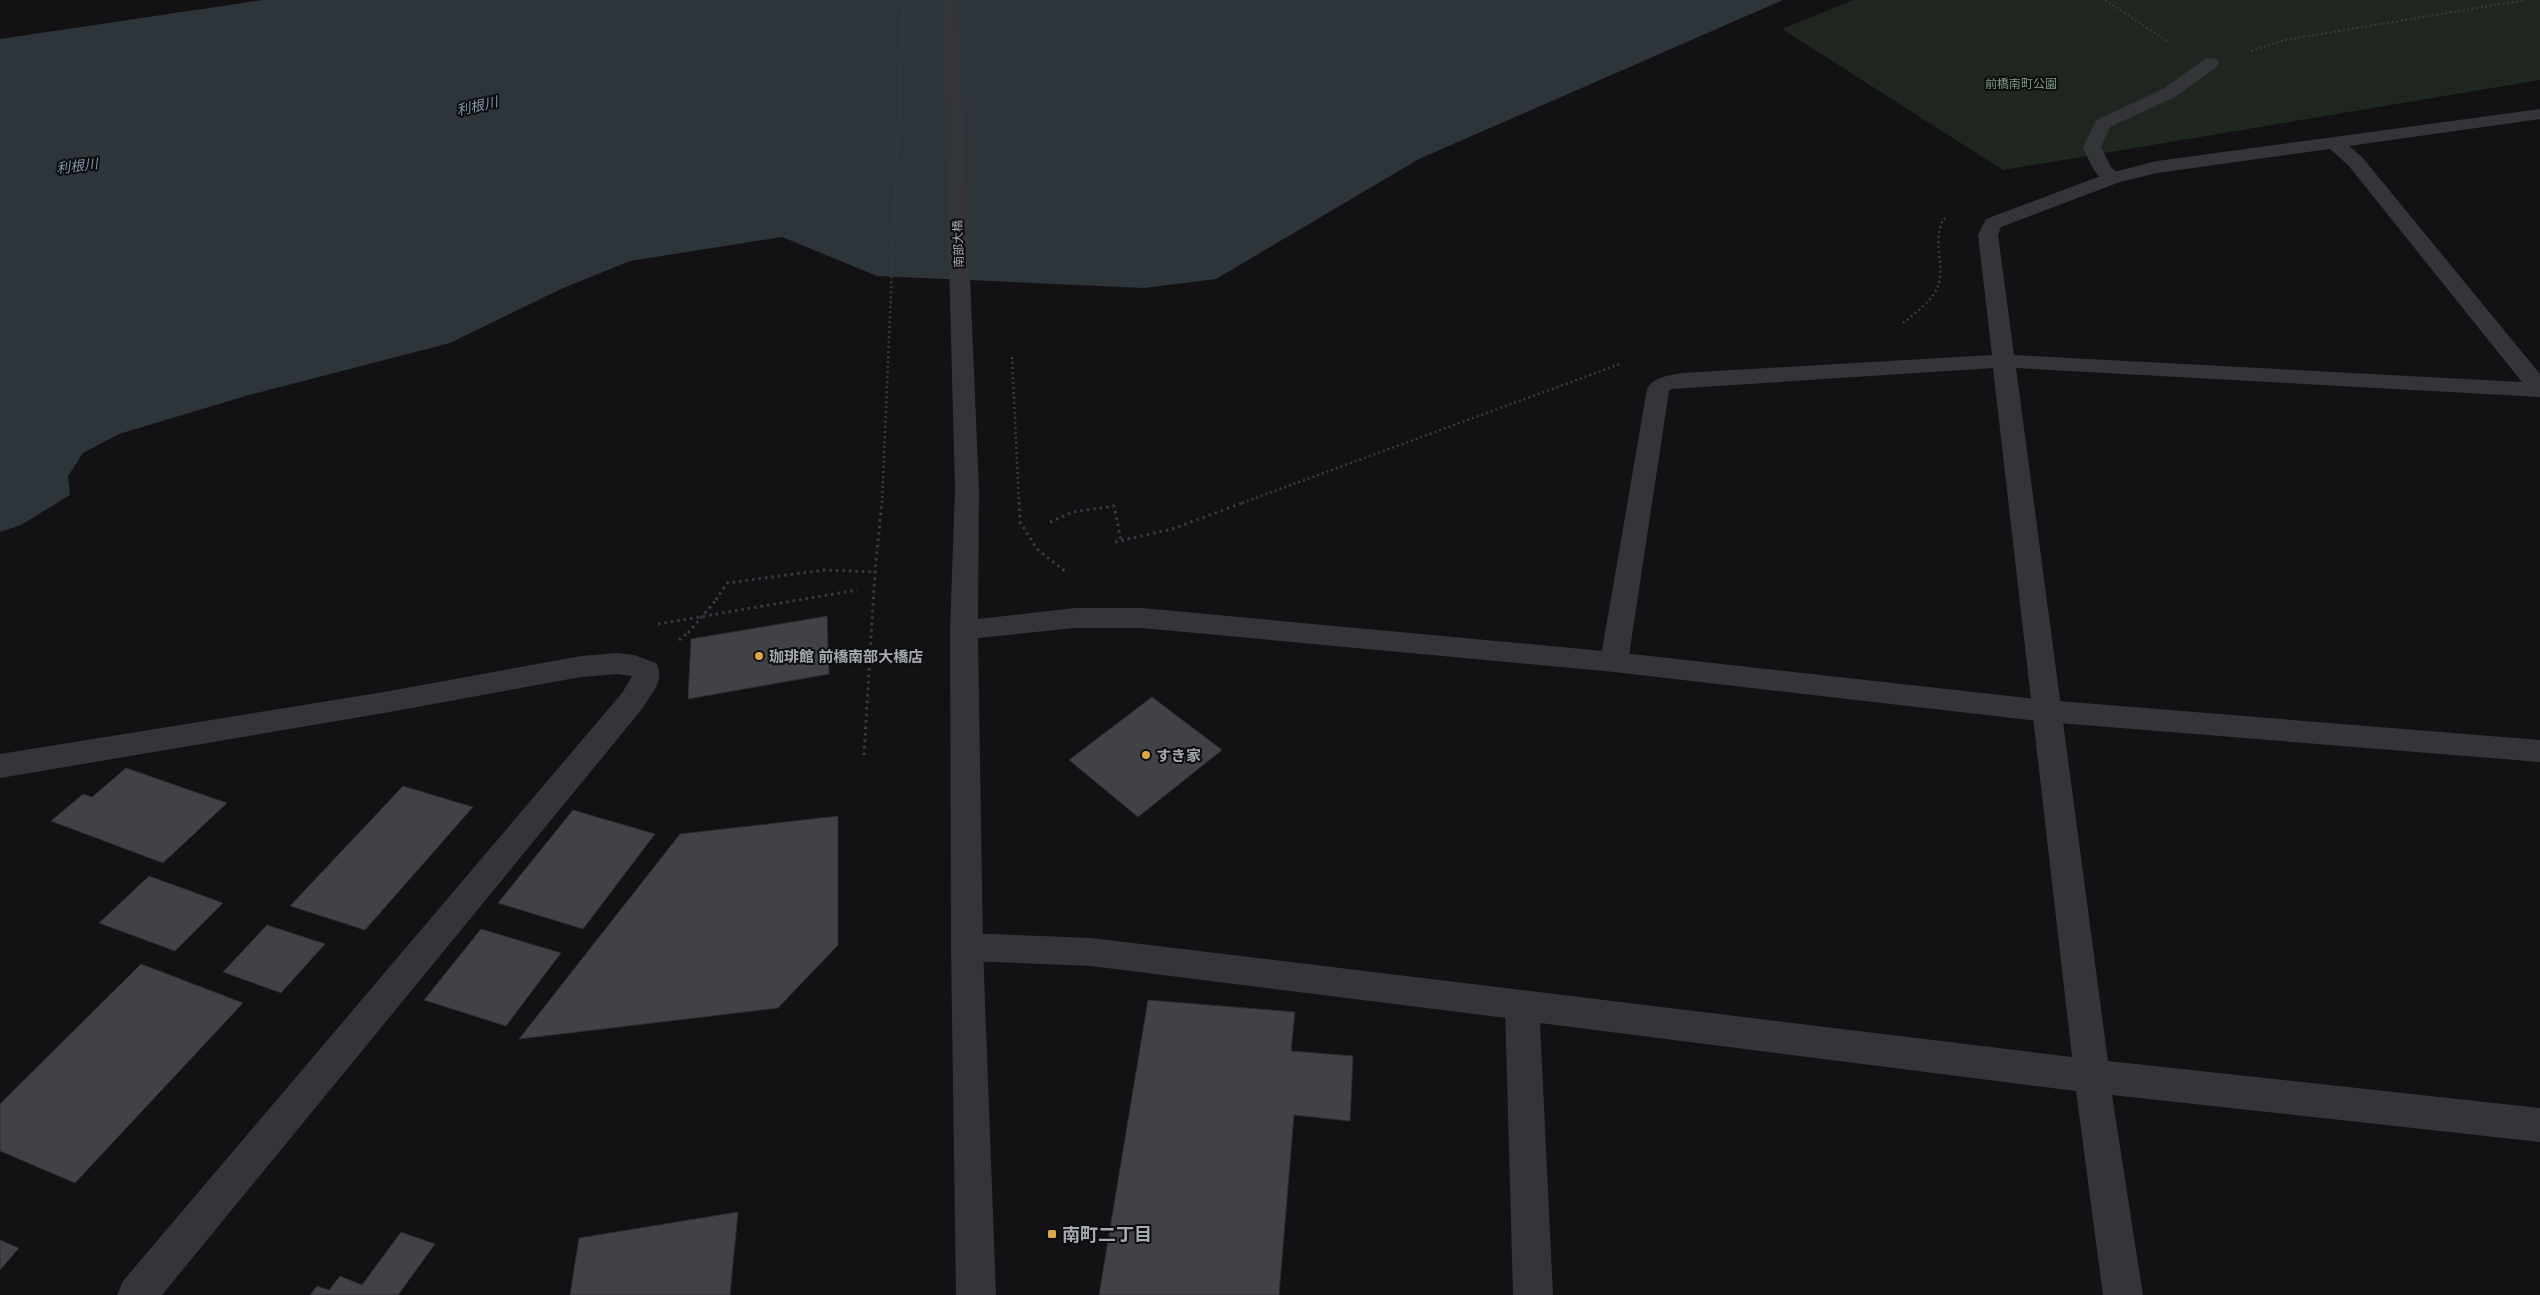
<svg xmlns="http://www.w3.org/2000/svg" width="2540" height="1295" viewBox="0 0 2540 1295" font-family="Quicksand,'Noto Sans JP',sans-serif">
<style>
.green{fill:#1f2620}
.water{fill:#2d353b}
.building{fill:#414246;stroke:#2d2d2f}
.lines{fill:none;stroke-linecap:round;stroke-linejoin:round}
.path-far2{stroke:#3a3b3f;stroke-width:2;stroke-dasharray:2 2.5;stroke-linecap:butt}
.path-far1{stroke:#3a3b3f;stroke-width:2.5;stroke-dasharray:2 3;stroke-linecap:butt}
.path{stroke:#3a3b3f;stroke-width:3;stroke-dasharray:2.5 4;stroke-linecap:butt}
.service{fill:#343538;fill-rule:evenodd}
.minor{fill:#343538;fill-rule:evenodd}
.tertiary{fill:#343538;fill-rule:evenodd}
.path-bridge{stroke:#3a3b3f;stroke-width:3;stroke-dasharray:2.5 4;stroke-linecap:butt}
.poi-dot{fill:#dba843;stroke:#0d0d0f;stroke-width:2}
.labels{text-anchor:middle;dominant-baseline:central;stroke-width:4;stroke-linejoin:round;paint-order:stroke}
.far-park-label{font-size:12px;fill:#7f9b80;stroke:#0d0d0f}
.far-street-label{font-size:12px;fill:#a6aab2;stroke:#0d0d0f}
.far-water-label{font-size:14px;font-style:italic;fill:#8096aa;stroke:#0d0d0f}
.poi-label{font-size:15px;font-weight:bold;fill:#a6aab2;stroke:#0d0d0f;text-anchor:start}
.near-poi-label{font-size:18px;font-weight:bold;fill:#a6aab2;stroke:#0d0d0f;text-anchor:start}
</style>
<rect width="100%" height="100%" fill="#121214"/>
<path class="green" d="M1853,0H2540V80L2003,170L1782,29Z"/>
<path class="water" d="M263,0H1783L1419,159L1216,279L1144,288L877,276L782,237L630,261L561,289L450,343L249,395L119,434L83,453L68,476L70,495L21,525L0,532V39Z"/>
<path class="building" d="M827,616L829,674L688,699L691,639Z
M1152,697L1222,750L1138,817L1069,760Z
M126,768L227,803L163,863L51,821L83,794L92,797Z
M403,786L473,807L365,930L290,906Z
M573,810L655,834L583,929L498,903Z
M838,816V945L778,1008L519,1039L680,834Z
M149,876L223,903L175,951L99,923Z
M267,925L325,944L281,993L223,972Z
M481,929L561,953L506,1026L424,1000Z
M141,964L243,1003L75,1183L0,1151V1104Z
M1148,1000L1295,1012L1291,1051L1353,1056L1350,1121L1294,1115L1279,1295H1099Z
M738,1212L730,1295H570L579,1238Z
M401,1232L435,1244L398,1295H310L317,1286L329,1290L340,1276L362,1285Z
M0,1240L19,1248L0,1270Z"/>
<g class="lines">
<path class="path-far2" d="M2105,0L2167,41
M2251,51L2285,40L2525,0
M894,223L904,0
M1941,223L1946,217"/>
<path class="path-far1" d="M1903,323C1914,314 1936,298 1939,283C1944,263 1933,245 1942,222
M1012,357L1019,503
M882,503L894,222
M1242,503L1620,364"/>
<path class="path" d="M1019,502L1020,522L1037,549L1066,572
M1050,522L1073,512L1114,506L1121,540
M1115,542L1172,529L1245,502
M716,600L727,583L824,570L875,572
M658,624L857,590
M679,640L688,633
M864,755L875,572L882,502"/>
<path class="service" d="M2211,58L2217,59L2219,63L2217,67L2175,97L2110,127L2101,147L2111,167L2123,178L2120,182C2098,187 2090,163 2083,147L2096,120L2163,89L2205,59Z
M967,933L1091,938L1522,990L1534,994L1539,1005L1534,1016L1522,1020L1091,966L967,961L955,957L951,947L955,937Z"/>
<path class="minor" d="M2540,109V119L2349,146L2362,157L2540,374V397L2016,368L2108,1061L2540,1108V1142L2112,1095L2143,1295H2103L2076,1091L1540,1023L1553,1295H1513L1505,1005L1510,994L1522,990L2072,1057L1993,368L1672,389L1669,391L1628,662L1624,669L1614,672L1604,669L1600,662L1647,389C1655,376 1668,376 1682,373L1992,355L1978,235L1986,219L2106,174L2157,161ZM2330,149L2348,165L2522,382L2014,355L1998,235L2001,227L2120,182L2157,173Z
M618,653L634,655L656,663C666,680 651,694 642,709L162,1295H117L123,1281L622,693L632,676L618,674L581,677L384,713L0,778V754L384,692L581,656Z"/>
<path class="tertiary" d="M942,0H958L979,489L978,619L1075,608H1142L1614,652L2046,700L2540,740V762L2046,722L1614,672L1142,628H1075L978,638L983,947L996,1295H956L951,947L950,630L955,489Z"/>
<path class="path-bridge" d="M688,633L716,600"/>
</g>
<g class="poi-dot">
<circle cx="759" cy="656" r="5"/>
<circle cx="1146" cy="755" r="5"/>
<rect x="1047" y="1229" width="10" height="10" rx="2.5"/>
</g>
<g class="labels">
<g class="far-park-label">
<text x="2021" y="83">前橋南町公園</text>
</g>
<g class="far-street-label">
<text transform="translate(958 244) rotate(-92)">南部大橋</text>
</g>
<g class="far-water-label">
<text transform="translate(477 106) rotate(-13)">利根川</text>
<text transform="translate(77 166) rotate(-7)">利根川</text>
</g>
<g class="poi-label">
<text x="769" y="656">珈琲館 前橋南部大橋店</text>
<text x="1156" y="755">すき家</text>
</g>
<g class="near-poi-label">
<text x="1062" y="1234">南町二丁目</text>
</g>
</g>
</svg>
